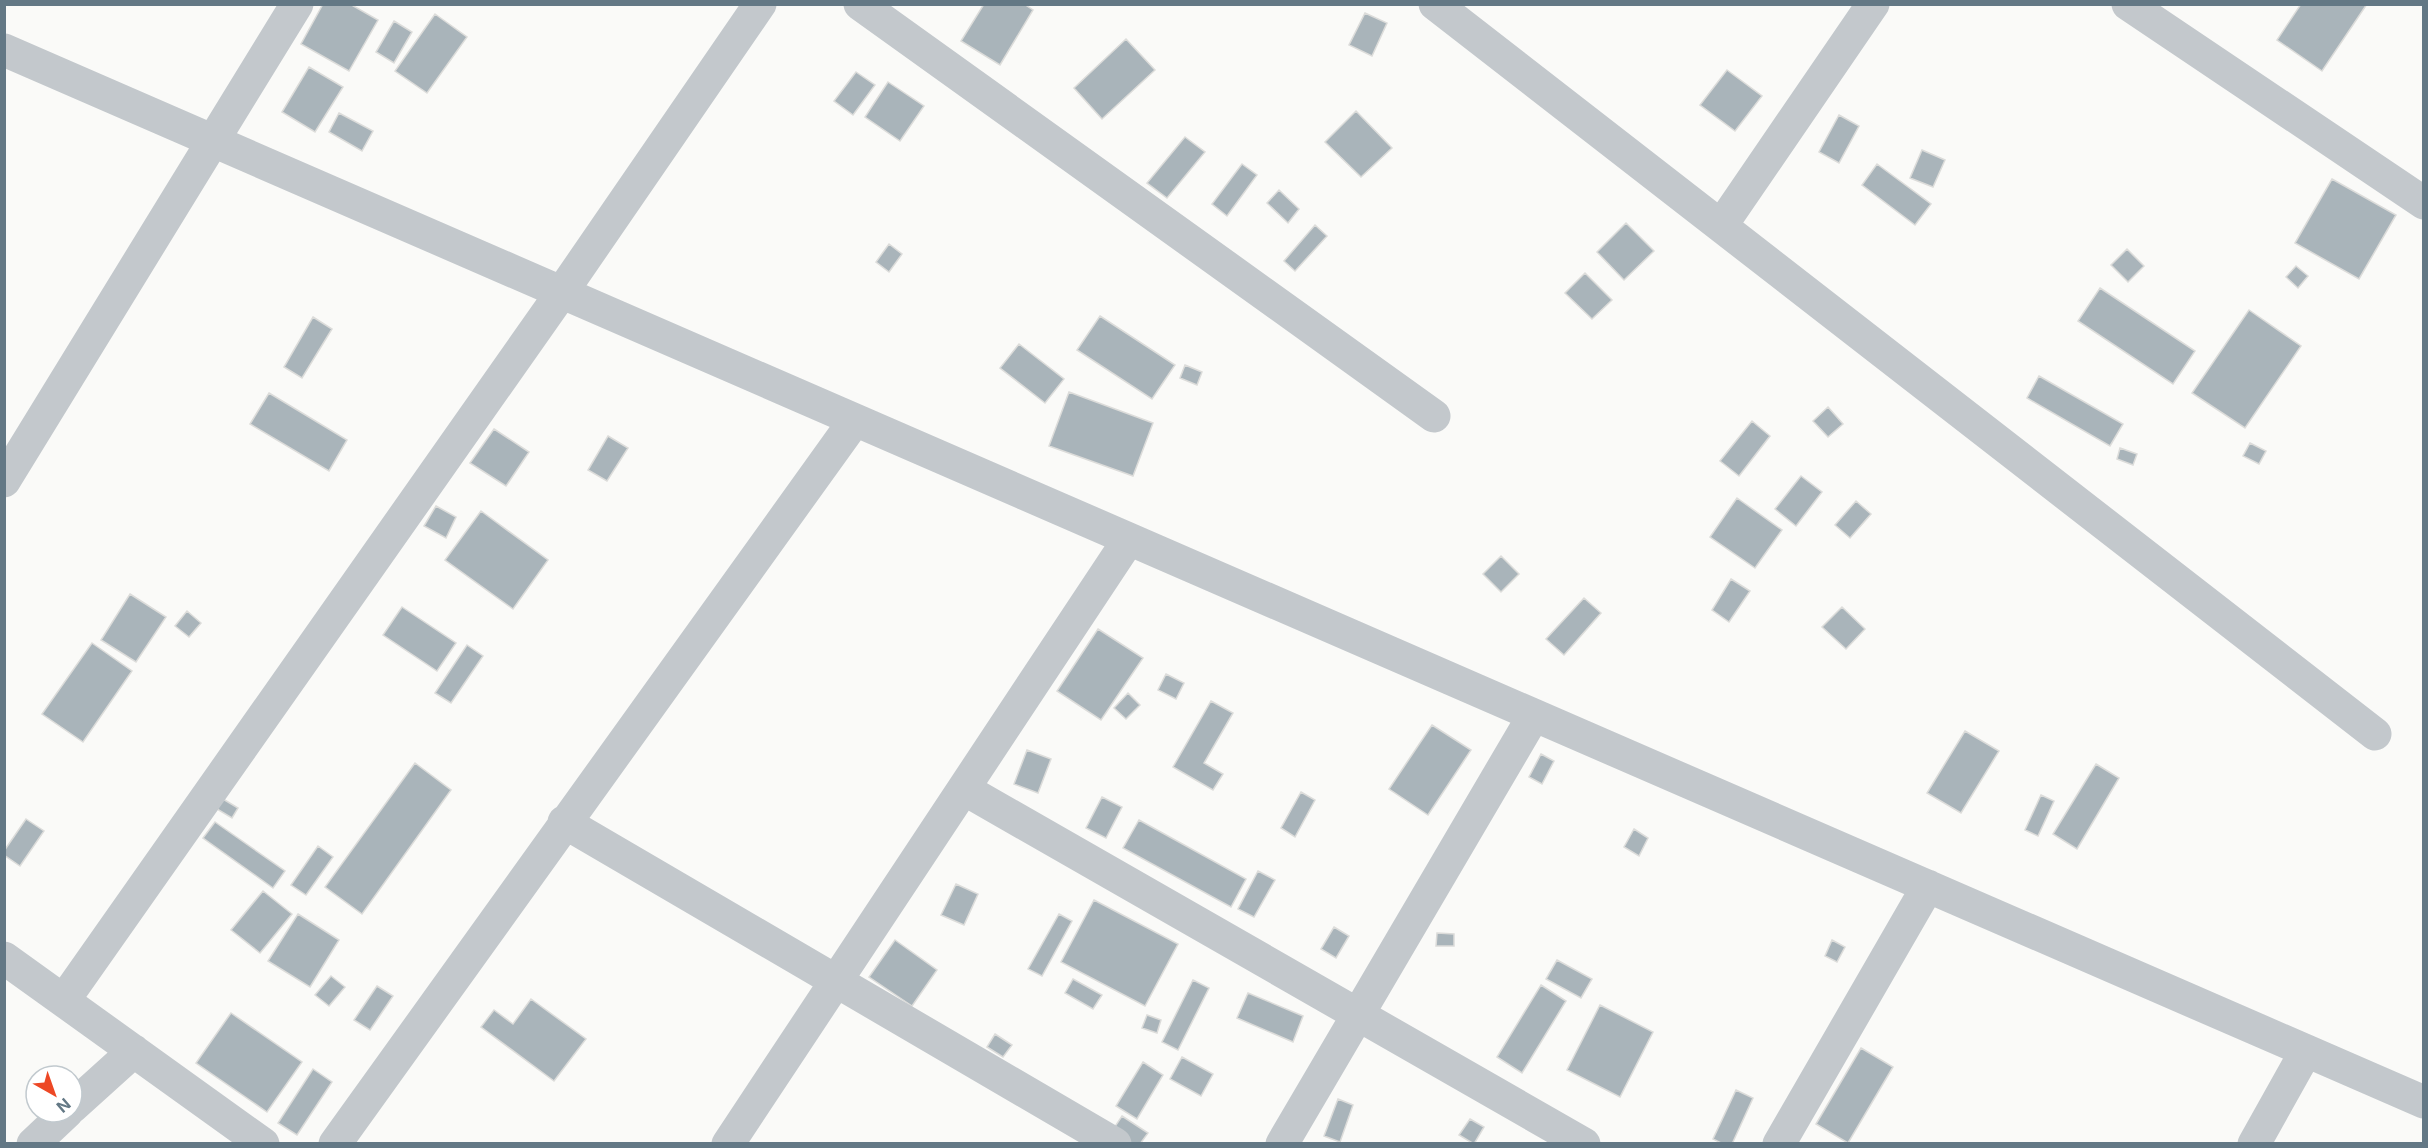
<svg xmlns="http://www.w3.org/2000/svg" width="2428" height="1148" viewBox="0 0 2428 1148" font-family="Inter,sans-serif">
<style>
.building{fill:#a9b4ba;stroke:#dcdcda;stroke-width:1.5}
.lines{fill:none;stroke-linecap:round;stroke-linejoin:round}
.minor{stroke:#c3c8cc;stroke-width:33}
</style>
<rect width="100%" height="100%" fill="#fafaf8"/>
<path class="building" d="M323,4H350L378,20L349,71L301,44Z
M984,4H1024L1033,10L1000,65L961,41Z
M2301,4H2367L2322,71L2277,40Z
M1365,13L1387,23L1372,56L1349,45Z
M435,14L467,37L427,93L395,71Z
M394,21L412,32L394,63L376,52Z
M1126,39L1155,70L1102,119L1074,88Z
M309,67L343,87L315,132L282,112Z
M1727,70L1762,96L1735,131L1700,105Z
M856,72L875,85L853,115L834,101Z
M888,82L924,106L900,141L865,117Z
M1356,111L1392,148L1361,177L1325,142Z
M339,113L373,131L362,151L329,132Z
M1839,115L1859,126L1839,163L1819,152Z
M1185,137L1205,152L1167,198L1147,183Z
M1922,150L1945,160L1933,187L1910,178Z
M1242,164L1257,175L1227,216L1212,204Z
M1877,164L1931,204L1915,225L1862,185Z
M2332,179L2396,215L2359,279L2295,243Z
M1279,190L1299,209L1288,223L1267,203Z
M1626,223L1654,251L1624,280L1597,252Z
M1315,225L1327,236L1295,271L1284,261Z
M889,244L902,254L889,272L876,262Z
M2127,249L2144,266L2128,282L2111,265Z
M2296,266L2308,276L2298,288L2286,277Z
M1585,273L1612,300L1592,319L1565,293Z
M2100,288L2195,351L2173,384L2078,321Z
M2249,310L2301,346L2245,428L2192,393Z
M1100,316L1175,365L1152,399L1077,350Z
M313,317L332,329L302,378L284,367Z
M1019,344L1064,379L1045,403L1000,368Z
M1185,365L1202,372L1197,385L1180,378Z
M2039,376L2123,424L2110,446L2027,398Z
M1069,392L1153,423L1133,476L1049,446Z
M269,393L347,440L329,471L250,424Z
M1828,407L1843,424L1828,437L1813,421Z
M1752,421L1770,436L1739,476L1720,461Z
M494,429L529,452L506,486L470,463Z
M608,436L628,448L607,481L588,470Z
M2250,443L2266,451L2259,464L2243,456Z
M2120,448L2137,454L2133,465L2117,459Z
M1801,476L1822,492L1796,526L1775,509Z
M1737,498L1782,530L1755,568L1710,537Z
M1856,501L1871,514L1850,538L1835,525Z
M436,506L456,517L446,538L424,526Z
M481,511L548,560L513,609L445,560Z
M1501,556L1519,574L1501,592L1483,574Z
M1731,579L1750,591L1729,622L1712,610Z
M130,594L166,617L136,662L101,640Z
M1584,598L1601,613L1564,655L1546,639Z
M402,607L456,643L437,671L383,635Z
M1842,607L1865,629L1846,649L1822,627Z
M187,611L201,623L189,637L175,626Z
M1098,629L1143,658L1101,720L1057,691Z
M92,643L132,671L83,742L42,714Z
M467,645L483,656L451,703L435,693Z
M1166,674L1184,683L1176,699L1158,690Z
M1128,693L1140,705L1126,719L1114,708Z
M1211,701L1233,713L1204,763L1223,774L1213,790L1173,767Z
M1432,725L1471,750L1428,815L1389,789Z
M1965,731L1999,751L1961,813L1927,793Z
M1027,750L1051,759L1038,793L1014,784Z
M1541,754L1554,761L1542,784L1529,777Z
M415,763L451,790L362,914L325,887Z
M2096,764L2119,778L2077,849L2053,834Z
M1301,792L1315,800L1295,837L1281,828Z
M2041,795L2054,801L2038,836L2025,830Z
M1102,797L1122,807L1106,838L1086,828Z
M223,799L238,808L232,818L217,809Z
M26,819L44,831L20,866L4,855V851Z
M1139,820L1246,879L1231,907L1123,848Z
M215,822L285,871L273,888L203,838Z
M1634,829L1648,838L1639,856L1624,847Z
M318,846L333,857L306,895L291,885Z
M1258,871L1275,880L1254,917L1238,909Z
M956,884L978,894L964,925L941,915Z
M263,891L292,914L260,953L231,930Z
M1094,900L1178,944L1145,1006L1061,962Z
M298,914L339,940L310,987L268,961Z
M1059,914L1072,921L1042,976L1028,969Z
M1334,927L1349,936L1336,958L1321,949Z
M1437,933L1454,934V946H1436Z
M895,940L937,970L912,1006L869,977Z
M1832,940L1845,947L1837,962L1825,956Z
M1557,960L1592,979L1581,998L1546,979Z
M331,976L345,987L329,1006L315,995Z
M1073,979L1102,995L1093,1009L1065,993Z
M1193,980L1209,988L1178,1050L1162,1042Z
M1541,985L1566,1001L1522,1073L1497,1057Z
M377,986L393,996L370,1030L354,1020Z
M1248,993L1303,1016L1293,1042L1237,1018Z
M531,999L586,1039L554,1081L481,1027L494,1010L513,1024Z
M1600,1005L1653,1032L1620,1097L1567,1070Z
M231,1013L302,1062L267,1112L196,1063Z
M1147,1015L1161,1020L1157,1033L1142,1028Z
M995,1034L1012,1045L1003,1057L987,1047Z
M1861,1048L1893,1067L1848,1143L1816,1124Z
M1182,1057L1213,1074L1201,1096L1170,1079Z
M1143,1062L1163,1075L1137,1119L1116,1106Z
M313,1069L332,1082L297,1135L278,1123Z
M1736,1090L1753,1098L1732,1144H1723L1713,1139Z
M1338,1099L1353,1105L1340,1142L1324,1136Z
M1122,1116L1148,1133L1140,1144H1131L1112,1131Z
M1470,1119L1484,1127L1474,1144L1459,1135Z"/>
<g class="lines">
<path class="minor" d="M860,4L1434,416
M1435,4L2375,734
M2128,4L2424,203
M4,50L2424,1102
M1721,226L1873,4
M4,481L297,4
M964,789L1584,1144
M564,822L1115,1144
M4,958L263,1144
M64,1000L562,292L760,4
M72,1107L134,1051
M33,1144L67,1112
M335,1144L855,420
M728,1144L1129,539
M1282,1144L1534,715
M1779,1144L1928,886
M2254,1144L2306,1051"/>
</g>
<rect width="2428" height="1148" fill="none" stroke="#637885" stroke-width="12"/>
<g transform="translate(54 1094) rotate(140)"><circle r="28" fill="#ffffff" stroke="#c1c9ce" stroke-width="1.5"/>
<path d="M0-4.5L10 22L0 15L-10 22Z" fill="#ed4825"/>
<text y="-9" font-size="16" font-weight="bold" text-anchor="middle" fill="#637885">N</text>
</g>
</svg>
